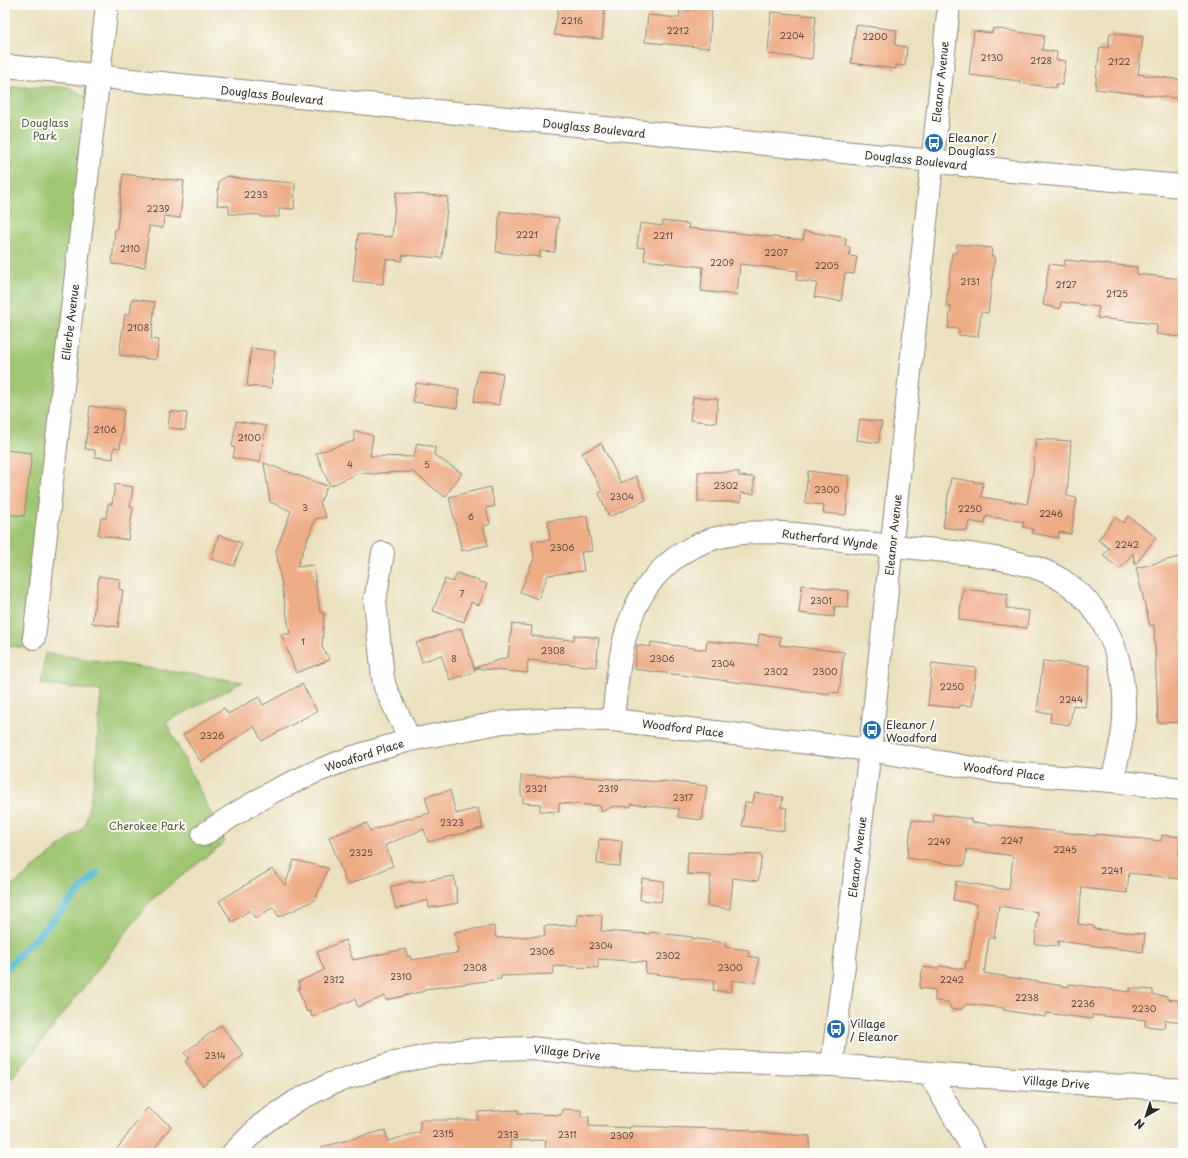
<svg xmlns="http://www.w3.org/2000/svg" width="1188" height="1158" viewBox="0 0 1188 1158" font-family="'Playpen Sans',sans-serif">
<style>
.green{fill:#9fc672;stroke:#65784e}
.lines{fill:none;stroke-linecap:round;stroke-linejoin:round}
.stream{stroke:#56bbd5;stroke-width:7}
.building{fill:#eeac86}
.street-casing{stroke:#8b8675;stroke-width:24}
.street{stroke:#fff;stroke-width:22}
.labels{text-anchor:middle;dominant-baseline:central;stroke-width:4;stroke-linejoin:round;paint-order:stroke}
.number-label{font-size:9px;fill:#5c4b42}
.street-label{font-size:11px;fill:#2b2b2b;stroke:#fdfcf7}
.park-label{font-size:11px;fill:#4e5a40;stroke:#fdfcf7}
.poi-label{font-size:11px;fill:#2b2b2b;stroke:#fdfcf7;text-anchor:start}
</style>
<rect width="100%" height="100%" fill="#fdfcf7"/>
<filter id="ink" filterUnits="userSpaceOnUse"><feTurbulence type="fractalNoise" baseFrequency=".025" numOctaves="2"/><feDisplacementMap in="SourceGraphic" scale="8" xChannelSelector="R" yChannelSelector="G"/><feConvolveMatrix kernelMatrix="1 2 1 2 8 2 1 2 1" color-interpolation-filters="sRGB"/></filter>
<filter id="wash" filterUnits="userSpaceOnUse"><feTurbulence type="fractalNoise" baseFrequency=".012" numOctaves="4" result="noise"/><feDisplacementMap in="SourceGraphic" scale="16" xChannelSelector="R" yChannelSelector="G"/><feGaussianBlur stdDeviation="0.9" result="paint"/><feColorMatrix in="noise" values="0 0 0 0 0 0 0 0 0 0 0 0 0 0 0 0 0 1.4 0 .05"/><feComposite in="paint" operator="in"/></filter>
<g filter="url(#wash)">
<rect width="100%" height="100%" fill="#ebe1bf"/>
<path class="green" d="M5,87H68L86,97L89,103L25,648L5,645Z
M45,653L243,682L166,722L225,842L151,900L33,1053L5,1085V892L85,826L95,777L101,691L41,684Z"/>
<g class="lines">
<path class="stream" d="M5,970L97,873"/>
</g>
<g id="blocks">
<path class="building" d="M559,5L575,7L576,5H605L602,39L554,35Z
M690,5H712L709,48L645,42L648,15L679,18L680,10L690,11Z
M771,12L816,16L812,59L768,54Z
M856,25L897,30L895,45L907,47L905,66L896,65V69L851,63Z
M993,28L1044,36L1042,50L1057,52L1056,60L1066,61L1062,85L1056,84V88L1019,83L1020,81L969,75L974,31L992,33Z
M1110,33L1143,37L1138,74L1183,80V99L1095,89L1100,47L1108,48Z
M123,174L184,181L180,218L164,216L163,228L149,226L145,267L112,264L115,229H117Z
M227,176L235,178L295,183L294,209L279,208V217H261V215L229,214V206L217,205L219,181Z
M396,192L448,197L442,258L403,255L402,261L386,259L383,284L353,281L358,234L392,237Z
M500,211L559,218L555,252L540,251V257L496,252Z
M663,221L689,224L688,228L803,240L804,231L846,238L845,246L850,247L849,256L857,257L854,274L845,273L841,301L814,297L817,283L796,280L798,271L740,264L737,295L701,291L703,267L644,260L645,248L637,247L640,223L662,226Z
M957,244L992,248L991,256H995L988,313L981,312L978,337L959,335V329L948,328L951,307L946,306L952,253H956Z
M1065,260L1137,267V274L1183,279V321L1181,337L1156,334L1157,324L1097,318L1099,307L1061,302L1060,309L1043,305L1049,264L1064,266Z
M132,299L155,302L151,339L159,340L156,360L119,355L125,314L130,315Z
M251,348L275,351L271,388L247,386Z
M478,371L503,373L499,405L474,402Z
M416,383L459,389L457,408L413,402Z
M693,397L718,399L716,423L690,420Z
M90,406L124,410L120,448L114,447L113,459L95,457V450L85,449Z
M170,411L187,413L185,430L168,428Z
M860,419L882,422L878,443L857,440Z
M236,421L266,426L260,462L233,458L235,448L232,447Z
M354,430L373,436L370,456L414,457L417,443L435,447L434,455L462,473L445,497L413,472L378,473L377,474L359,473L330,486L316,453L354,441Z
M1036,439L1071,441L1067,496L1077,498L1071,534L1059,532L1058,538L1032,533L1033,529L1023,527L1024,522L986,516L985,524L969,521L967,531L943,527L951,478L983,483L981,497L1027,504L1033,472Z
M601,443L621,483L636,476L646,500L609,517L599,493L602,491L582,453Z
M5,450L32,453L24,516L5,514Z
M264,463L327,486L320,503L326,517L315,519L297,567L313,565L320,612L324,613L322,647L330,660L296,673L281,634H290L276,551L291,511L270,502Z
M808,471L849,476L846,515L823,513L824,505L805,503Z
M698,472H739V476L754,477V494L741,493V502H698Z
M115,484L133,487L130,507L133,508L128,540L98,535L101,518H106L108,504H112Z
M490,487L495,506L486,508L490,524L483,526L488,545L462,551L449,497Z
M587,516L592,551L581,552L584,571L548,575L538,599L520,592L534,558L532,542L550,540L548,521Z
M1128,516L1156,537L1135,565L1133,553L1120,569L1103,556L1109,548L1098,540L1115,517L1123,523Z
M219,535L242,543L234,566L211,559Z
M1183,556V722L1158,723L1154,625L1150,626L1136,568Z
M457,573L487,584L479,605L471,602L464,622L433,611L445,579L453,582Z
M99,576L120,579L119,589L123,590L118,627L92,623Z
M802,585L849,591L848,608L835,606L834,617L799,613Z
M963,589L1008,594L1006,608L1029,611L1027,628L959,620Z
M512,624L532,626L531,636L574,640V635L599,638L596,667L528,660L527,673L474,668L475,672L450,680L441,655L422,662L416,643L461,628L474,668L508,657Z
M759,634L781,637L779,645L844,652L839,693L829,692V694L634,669L637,645L650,647L651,642L706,650L707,641L758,646Z
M1043,661L1090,666L1085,707L1073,705L1070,725L1050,722L1051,713L1037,712Z
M932,663L976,668L972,706L960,705L959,708L928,705Z
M302,684L317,711L262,741L254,726L201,762L183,735L224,708L228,714L259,697L263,705Z
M521,776L584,777L662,782V781L707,786L702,820L678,817L679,809L631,804V807L614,806L601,812V806L559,803V812L540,811V804L523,803V796L521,795Z
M450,790L456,814L478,808L483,828L428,842L424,829L385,845L393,866L347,885L329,837L367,823L370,831L395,822L430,813L425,797Z
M755,793L783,797L781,807L787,808L784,831L742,826L745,802L753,803Z
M934,814L971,819V822L1096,836V834L1161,841L1162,835L1181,837L1178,859H1182L1180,879L1129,873L1127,893L1082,888L1078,924L1094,926V929L1145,934L1143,952L1058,941V946L1035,944L1038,912L999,906L994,938H989L984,973L1069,987V984L1130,992V988L1153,990V995L1167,996V999L1183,1001V1022L1165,1020L1164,1028L1145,1026L1146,1020L1092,1015V1019L1046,1013L1045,1017L1003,1010L1004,1008L967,1004L961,1009L952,1010L948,1002L935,1001V990L919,988L923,967L938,969L939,966L965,969L966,961H969L977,904L953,900L956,881L1009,890L1013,856L967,849L964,866L907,858L912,820L933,823Z
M599,839L622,841L620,866L597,864Z
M688,852L762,855L758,881L733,878L730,909L707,906L711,875L687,874Z
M294,860L328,868L315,900L279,917L273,907L256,919L250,910L232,922L219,901L272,869L285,885Z
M454,876L458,903L429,908L428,900L396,909L390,887L412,881V883Z
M642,878L664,881L661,902L640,900Z
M578,914L602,915L601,931L650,934V932L692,937L691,938L726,943L725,947L749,950L748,956L759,958L755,983L732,980L731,992L713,990L714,981L645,973L646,962L598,959V968L553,966L554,974L501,976V979L425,989V991L386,1000L385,996L358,1007L355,999L312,1017L310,1011L307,1012L298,989L300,988L298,982L324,970L317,952L345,940L353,960L405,949L407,956H410L411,960L458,953L455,932L494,926L496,938L545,936L544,926L577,925Z
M221,1025L244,1055L203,1086L185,1061L189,1058L184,1053Z
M147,1108L171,1126L151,1153H114Z
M562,1109L581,1110V1117H589V1126L631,1128V1126L751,1130V1132L810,1136L809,1153H575L545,1151L546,1140L510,1141L511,1153L391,1151V1153H323L322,1147L385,1130L388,1141L420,1132V1120H478V1112L518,1110V1113L561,1115Z"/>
</g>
</g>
<g filter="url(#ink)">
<use href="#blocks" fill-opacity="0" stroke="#8b8675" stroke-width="1"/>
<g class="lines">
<defs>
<path id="street" d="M5,66L70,72L121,79L932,161L1011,171L1183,186
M383,553L375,601L383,678L385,687L410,740
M34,638L107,5
M613,720C619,662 622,602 670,562C725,516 799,535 864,543C917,549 971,551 1023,564C1100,582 1131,657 1123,730C1121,747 1116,764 1112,781
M203,835L235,814L274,791L315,772L353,757L410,740L478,727L503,722L562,719L613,720L870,750L997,772L1112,781L1183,789
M832,1065L870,750L949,5
M929,1073L975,1153
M233,1153L261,1125L296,1101L330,1084L390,1064L427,1056L466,1050L530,1048L621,1058L832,1065L941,1074L1183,1090"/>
</defs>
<use href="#street" class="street-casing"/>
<use href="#street" class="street"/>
</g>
</g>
<defs>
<symbol id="bus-disc" viewBox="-11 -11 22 22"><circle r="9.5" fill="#1f6fb2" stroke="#fdfcf7"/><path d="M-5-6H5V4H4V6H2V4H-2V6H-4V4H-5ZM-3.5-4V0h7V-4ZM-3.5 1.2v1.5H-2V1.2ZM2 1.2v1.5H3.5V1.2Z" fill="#fff"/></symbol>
</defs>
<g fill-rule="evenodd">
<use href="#bus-disc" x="923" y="132" width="22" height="22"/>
<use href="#bus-disc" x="861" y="719" width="22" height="22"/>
<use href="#bus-disc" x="825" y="1018" width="22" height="22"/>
</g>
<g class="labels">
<g class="number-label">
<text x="572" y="20">2216</text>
<text x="678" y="30">2212</text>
<text x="792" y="35">2204</text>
<text x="875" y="36">2200</text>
<text x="992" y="57">2130</text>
<text x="1041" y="60">2128</text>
<text x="1119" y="61">2122</text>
<text x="256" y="194">2233</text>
<text x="158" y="208">2239</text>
<text x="527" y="234">2221</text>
<text x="663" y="235">2211</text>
<text x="130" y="248">2110</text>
<text x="776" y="252">2207</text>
<text x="722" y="262">2209</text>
<text x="827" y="265">2205</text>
<text x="970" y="281">2131</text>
<text x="1066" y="284">2127</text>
<text x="1117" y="293">2125</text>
<text x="138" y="327">2108</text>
<text x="105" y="429">2106</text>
<text x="249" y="437">2100</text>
<text x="350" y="464">4</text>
<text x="427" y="464">5</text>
<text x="726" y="485">2302</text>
<text x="827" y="489">2300</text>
<text x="622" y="496">2304</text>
<text x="305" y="507">3</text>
<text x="970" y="508">2250</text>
<text x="1051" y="513">2246</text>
<text x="471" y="516">6</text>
<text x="1127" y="544">2242</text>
<text x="562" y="547">2306</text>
<text x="462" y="593">7</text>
<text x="821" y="600">2301</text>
<text x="303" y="641">1</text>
<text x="553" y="650">2308</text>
<text x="454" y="658">8</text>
<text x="662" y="658">2306</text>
<text x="723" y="663">2304</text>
<text x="776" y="671">2302</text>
<text x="825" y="671">2300</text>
<text x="952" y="686">2250</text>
<text x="1071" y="699">2244</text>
<text x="212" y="735">2326</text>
<text x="536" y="788">2321</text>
<text x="608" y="788">2319</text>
<text x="683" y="797">2317</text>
<text x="452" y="822">2323</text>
<text x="1012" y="840">2247</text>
<text x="939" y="841">2249</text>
<text x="1065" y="849">2245</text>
<text x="361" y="852">2325</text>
<text x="1112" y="870">2241</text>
<text x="601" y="945">2304</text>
<text x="542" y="951">2306</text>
<text x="668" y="955">2302</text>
<text x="475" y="967">2308</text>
<text x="730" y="967">2300</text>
<text x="401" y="976">2310</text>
<text x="334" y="979">2312</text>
<text x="952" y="979">2242</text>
<text x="1027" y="997">2238</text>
<text x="1083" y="1003">2236</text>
<text x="1144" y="1008">2230</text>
<text x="215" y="1055">2314</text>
<text x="443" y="1133">2315</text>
<text x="508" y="1134">2313</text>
<text x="567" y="1134">2311</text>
<text x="622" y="1135">2309</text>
</g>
<g class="street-label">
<text transform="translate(940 82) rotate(-84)">Eleanor Avenue</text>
<text transform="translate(272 95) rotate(6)">Douglass Boulevard</text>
<text transform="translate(594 128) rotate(6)">Douglass Boulevard</text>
<text transform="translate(916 160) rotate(6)">Douglass Boulevard</text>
<text transform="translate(70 322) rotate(-83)">Ellerbe Avenue</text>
<text transform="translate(893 535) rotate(-84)">Eleanor Avenue</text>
<text transform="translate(830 539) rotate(7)">Rutherford Wynde</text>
<text transform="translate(683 728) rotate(7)">Woodford Place</text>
<text transform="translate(364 755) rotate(-18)">Woodford Place</text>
<text transform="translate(1004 771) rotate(7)">Woodford Place</text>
<text transform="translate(857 857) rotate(-83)">Eleanor Avenue</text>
<text transform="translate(567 1052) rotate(6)">Village Drive</text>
<text transform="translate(1056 1082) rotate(4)">Village Drive</text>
</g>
<g class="park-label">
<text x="45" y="122">Douglass<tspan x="45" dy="13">Park</tspan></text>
<text x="147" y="825">Cherokee Park</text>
</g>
<g class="poi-label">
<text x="948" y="137">Eleanor /<tspan x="948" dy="13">Douglass</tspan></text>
<text x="886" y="724">Eleanor /<tspan x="886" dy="13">Woodford</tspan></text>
<text x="850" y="1023">Village<tspan x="850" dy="13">/ Eleanor</tspan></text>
</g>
</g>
<rect width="1188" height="1158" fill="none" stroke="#fdfcf7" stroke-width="20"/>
<g transform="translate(1146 1116) rotate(219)" stroke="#fdfcf7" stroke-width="3" paint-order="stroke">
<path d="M0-3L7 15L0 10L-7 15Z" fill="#2b2b2b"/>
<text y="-6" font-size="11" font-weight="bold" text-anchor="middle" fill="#2b2b2b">N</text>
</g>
</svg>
